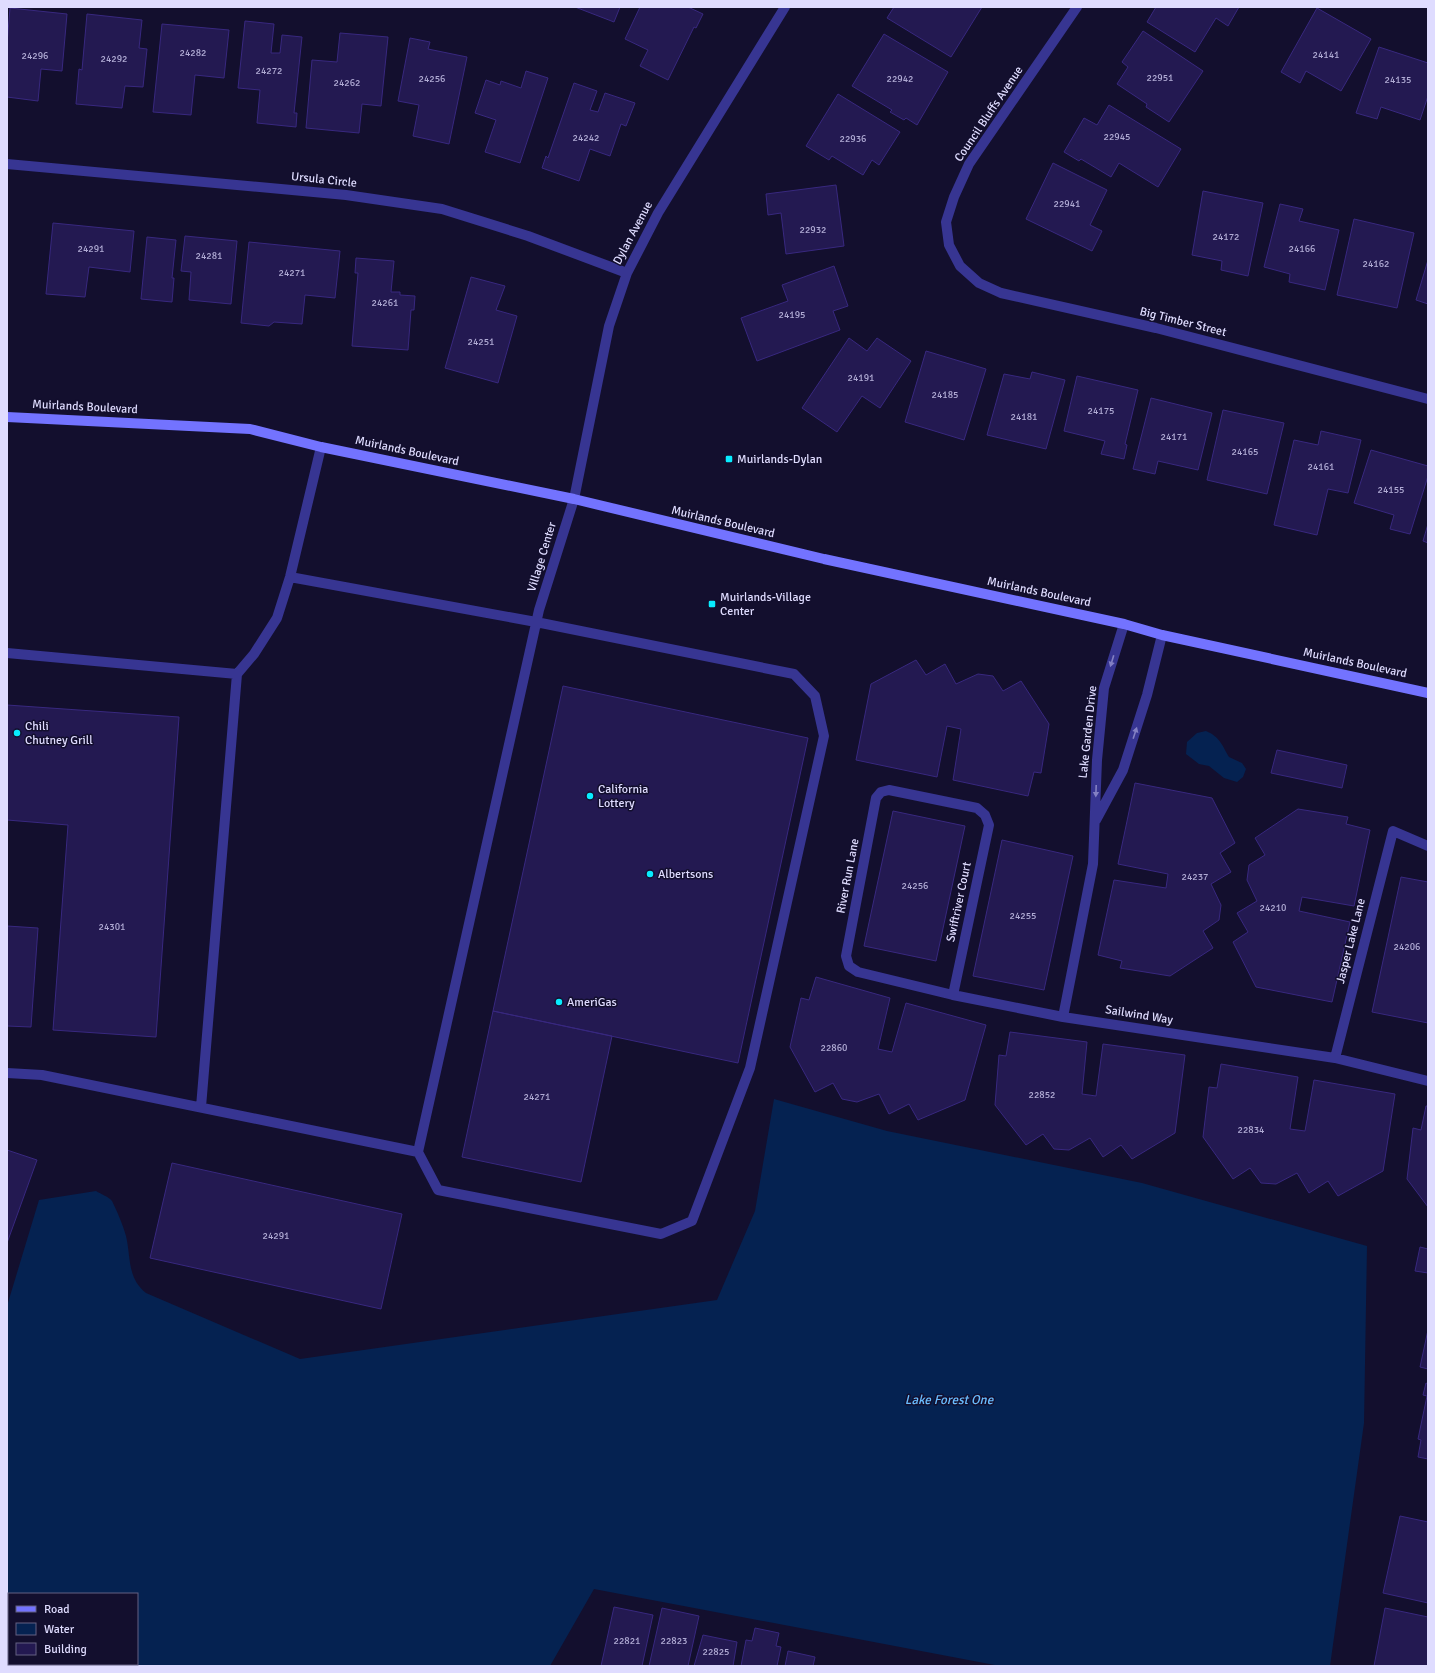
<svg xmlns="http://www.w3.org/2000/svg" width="1435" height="1673" viewBox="0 0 1435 1673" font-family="Signika,sans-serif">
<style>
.water{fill:#052251;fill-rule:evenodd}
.building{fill:#231951;stroke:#38287f}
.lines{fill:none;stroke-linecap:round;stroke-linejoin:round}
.service{stroke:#373592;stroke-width:10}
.minor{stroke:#373592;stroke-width:10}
.secondary{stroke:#7373ff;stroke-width:10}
.oneway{fill:#8380c3}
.poi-dot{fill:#08ecff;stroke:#130f2e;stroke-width:1.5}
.labels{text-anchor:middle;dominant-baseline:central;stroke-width:3;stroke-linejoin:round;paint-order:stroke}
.number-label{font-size:10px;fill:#b0abd4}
.street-label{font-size:12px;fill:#dfdcff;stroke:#130f2e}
.poi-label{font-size:12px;fill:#dfdcff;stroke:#130f2e;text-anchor:start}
.water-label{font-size:13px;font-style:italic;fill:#6abdff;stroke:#130f2e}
</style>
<rect width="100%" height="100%" fill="#130f2e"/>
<path class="water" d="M1206,731C1220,737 1222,745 1229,757L1242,763L1246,769L1243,777L1237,782L1224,778L1209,766L1199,764L1186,754L1187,742L1197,733Z
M774,1099L887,1131L1142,1183L1367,1246L1364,1423L1330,1666H1000L594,1589L550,1666H7V1306L39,1200L96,1191C101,1194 109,1197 112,1201C117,1211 123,1225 126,1236C131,1257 127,1278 146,1293L300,1359L717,1300L755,1211ZM9,1594H137V1664H9Z"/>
<path class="building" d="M575,7H620L614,22Z
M640,7H688L703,14L696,28L694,27L668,80L640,66L648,50L625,39Z
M894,7H982L951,57L887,18Z
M1156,7H1239L1228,26L1216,18L1195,52L1147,22Z
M10,8L67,14L62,71L41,69L38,101L7,97V44Z
M1317,8L1371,39L1341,91L1306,71L1300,83L1281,72Z
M87,14L142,20L139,48L147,49L143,87L125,86L122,108L76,104L79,69L82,70Z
M245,21L274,24L271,53H280L282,35L302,37L294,113H297L296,127L257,123L260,90L238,88Z
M162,24L229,30L224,78L195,75L191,115L153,112Z
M1143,31L1203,71L1169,122L1146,107L1147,104L1117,84L1128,67L1122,62Z
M340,33L388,37L381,106L362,104L359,133L306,128L312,60L337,62Z
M884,34L948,72L917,125L906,118L904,120L890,112L892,110L852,86Z
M410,38L430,42L428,49L467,57L449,144L413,136L419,105L398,101Z
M1379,47L1428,63V96L1420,120L1381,107L1377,119L1356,113Z
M526,71L548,78L520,163L485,152L496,120L475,113L486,80L500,85L501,81L521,88Z
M574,83L597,91L590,110L598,112L605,93L635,103L626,126L621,124L610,156L590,149L579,181L542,168L546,156L548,158Z
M838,94L900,132L879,165L872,160L863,175L832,156L829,160L806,146Z
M1109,105L1181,149L1158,187L1119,163L1111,177L1081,159L1079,161L1064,152L1084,118L1097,125Z
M1053,163L1107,190L1090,225L1102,231L1092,251L1026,219Z
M836,185L844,246L786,254L781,213L768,215L766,194Z
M1203,191L1263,203L1248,276L1221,270L1222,261L1192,255Z
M1280,204L1303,209L1299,221L1339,230L1325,290L1289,282L1290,274L1264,267Z
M1354,219L1414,233L1397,308L1337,295Z
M53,223L134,231L130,272L89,267L85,297L46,294Z
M185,236L237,241L231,304L189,300L191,272L181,271Z
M147,237L176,240L172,278H174L172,302L141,299Z
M249,242L340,251L335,298L305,295L302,324L274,322L269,326L241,323Z
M356,258L394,261L391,292H400V295L415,296L414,310H411L408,350L352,346L358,273H355Z
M1428,260V304L1416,300Z
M834,266L848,306L833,311L840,330L757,361L741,318L788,301L782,285Z
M471,277L505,286L496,310L517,316L498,383L445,368Z
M849,338L867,351L877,338L911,361L880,408L862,396L837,432L802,408Z
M926,351L986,369L964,440L905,422Z
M1032,372L1065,380L1046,449L987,435L1004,374L1030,379Z
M1077,376L1138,390L1125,444L1127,445L1124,459L1101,454L1105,441L1064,431Z
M1151,398L1212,413L1198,470L1158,461L1155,474L1133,469Z
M1223,410L1284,423L1267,494L1207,480Z
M1321,431L1361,440L1348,493L1328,489L1317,535L1274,525L1294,440L1318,445Z
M1371,450L1428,466V476L1410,534L1390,529L1394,515L1354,503Z
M1428,524V543L1423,541Z
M916,660L926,675L945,664L956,684L978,674L993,676L1003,691L1021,681L1049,724L1041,773L1034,772L1028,796L953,780L961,729L947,726L937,777L856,760L871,684Z
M563,686L808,738L738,1063L493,1011Z
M7,705L179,717L156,1037L53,1030L68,825L7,820Z
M1277,750L1347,765L1342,788L1271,773Z
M1135,783L1212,798L1235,843L1220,853L1231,872L1211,884L1221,905L1219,920L1203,931L1213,948L1170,976L1120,968L1122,961L1098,955L1114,880L1166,888L1168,874L1118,864Z
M1298,809L1348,817L1346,824L1370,830L1354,906L1302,897L1299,911L1350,922L1332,1002L1256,987L1233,942L1248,932L1237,913L1257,901L1247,880L1249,865L1265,855L1255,838Z
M893,811L965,826L936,961L864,946Z
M1002,840L1073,856L1044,990L973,976Z
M1401,877L1428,882V1023L1372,1012Z
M7,926L38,928L31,1027L7,1026Z
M816,977L890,998L878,1049L892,1052L906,1003L986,1025L965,1100L918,1120L909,1104L889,1114L879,1094L857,1102L842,1099L833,1083L815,1092L790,1047L801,998L809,1000Z
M493,1011L612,1036L581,1182L462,1157Z
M1010,1032L1087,1042L1082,1094L1096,1096L1103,1044L1185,1055L1175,1133L1132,1159L1121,1145L1103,1157L1090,1138L1069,1150L1054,1149L1043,1134L1026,1145L995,1105L999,1055L1006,1056Z
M1221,1064L1298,1077L1290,1129L1305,1131L1314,1080L1395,1094L1383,1171L1338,1196L1328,1181L1309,1193L1297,1173L1276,1184L1261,1183L1250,1168L1233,1179L1203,1137L1209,1087L1217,1088Z
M1426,1106H1428V1207L1407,1179L1413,1128L1421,1130Z
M7,1150L37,1160L7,1243Z
M172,1163L402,1214L381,1309L150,1258Z
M1420,1247L1428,1249V1273L1415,1271Z
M1428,1330V1369L1420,1367Z
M1426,1383L1428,1384V1459L1418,1457L1421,1440L1418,1439L1427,1396L1423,1395Z
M1400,1516L1428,1522V1603L1383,1593Z
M614,1607L653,1615L642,1666H601Z
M662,1608L699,1616L688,1666H649Z
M1385,1608L1428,1617V1666H1374Z
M755,1628L779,1633L776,1646L781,1647L777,1666H741L746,1640L752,1641Z
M703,1635L737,1642L733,1666H694Z
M788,1651L815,1657L813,1666H785Z"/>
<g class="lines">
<path class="service" d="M290,577L536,622L794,674L815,696L824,736L750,1068L692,1221L661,1234L438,1190L418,1152
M7,653L237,674
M7,1073L42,1075L418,1152L539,610L574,499
M201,1107L237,674L254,654L277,618L290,577L321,447"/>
<path class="minor" d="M1077,7L969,164L954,197L946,222L949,245L960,266L979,283L1001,293L1156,328L1428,399
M7,164L346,195L442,209L528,236L627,273
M574,499L609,326L627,273L658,213L785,7
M1096,820L1123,770L1147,695L1162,635
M953,995L989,825L985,815L977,808L889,790L881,792L876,798L846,956L849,966L858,972L953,995L1063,1017L1335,1058L1428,1081
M1063,1017L1093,864L1097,760L1104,688L1124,624
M1335,1058L1393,831L1428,846"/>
<path class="secondary" d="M7,417L250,429L321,447L574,499L824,559L1124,624L1162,635L1428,693"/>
</g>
<defs><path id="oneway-solid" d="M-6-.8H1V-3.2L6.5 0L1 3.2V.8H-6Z"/></defs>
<g class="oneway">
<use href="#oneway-solid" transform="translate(1112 661) rotate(107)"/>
<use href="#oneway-solid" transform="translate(1135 733) rotate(-72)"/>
<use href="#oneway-solid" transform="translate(1096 791) rotate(92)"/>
</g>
<g class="poi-dot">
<rect x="725" y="455" width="8" height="8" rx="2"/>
<rect x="708" y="600" width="8" height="8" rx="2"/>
<circle cx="17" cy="733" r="4"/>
<circle cx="590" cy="796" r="4"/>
<circle cx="650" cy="874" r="4"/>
<circle cx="559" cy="1002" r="4"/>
</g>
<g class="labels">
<g class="number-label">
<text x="193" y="53">24282</text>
<text x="1326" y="55">24141</text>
<text x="35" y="56">24296</text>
<text x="114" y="59">24292</text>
<text x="269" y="71">24272</text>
<text x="1160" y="78">22951</text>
<text x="432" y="79">24256</text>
<text x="900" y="79">22942</text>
<text x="1398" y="80">24135</text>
<text x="347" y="83">24262</text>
<text x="1117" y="137">22945</text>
<text x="586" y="138">24242</text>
<text x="853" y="139">22936</text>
<text x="1067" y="204">22941</text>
<text x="813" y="230">22932</text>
<text x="1226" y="237">24172</text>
<text x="91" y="249">24291</text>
<text x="1302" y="249">24166</text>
<text x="209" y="256">24281</text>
<text x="1376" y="264">24162</text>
<text x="292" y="273">24271</text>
<text x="385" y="303">24261</text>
<text x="792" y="315">24195</text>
<text x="481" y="342">24251</text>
<text x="861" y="378">24191</text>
<text x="945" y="395">24185</text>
<text x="1101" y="411">24175</text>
<text x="1024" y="417">24181</text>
<text x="1174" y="437">24171</text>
<text x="1245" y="452">24165</text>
<text x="1321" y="467">24161</text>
<text x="1391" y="490">24155</text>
<text x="1195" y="877">24237</text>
<text x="915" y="886">24256</text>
<text x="1273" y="908">24210</text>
<text x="1023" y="916">24255</text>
<text x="112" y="927">24301</text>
<text x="1407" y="947">24206</text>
<text x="834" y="1048">22860</text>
<text x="1042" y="1095">22852</text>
<text x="537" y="1097">24271</text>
<text x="1251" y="1130">22834</text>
<text x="276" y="1236">24291</text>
<text x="627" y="1641">22821</text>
<text x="674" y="1641">22823</text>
<text x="716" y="1652">22825</text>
</g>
<g class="street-label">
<text transform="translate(989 114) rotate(-56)">Council Bluffs Avenue</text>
<text transform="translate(324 180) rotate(6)">Ursula Circle</text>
<text transform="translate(633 233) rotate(-62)">Dylan Avenue</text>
<text transform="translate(1183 322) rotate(14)">Big Timber Street</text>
<text transform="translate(85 407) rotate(3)">Muirlands Boulevard</text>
<text transform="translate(407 451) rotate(12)">Muirlands Boulevard</text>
<text transform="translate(723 522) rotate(13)">Muirlands Boulevard</text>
<text transform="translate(542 557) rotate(-73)">Village Center</text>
<text transform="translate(1039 592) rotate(12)">Muirlands Boulevard</text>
<text transform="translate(1355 663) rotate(12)">Muirlands Boulevard</text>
<text transform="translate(1088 732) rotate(-84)">Lake Garden Drive</text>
<text transform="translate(848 876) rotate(-79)">River Run Lane</text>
<text transform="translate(959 902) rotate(-78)">Swiftriver Court</text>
<text transform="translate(1351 941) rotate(-76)">Jasper Lake Lane</text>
<text transform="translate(1139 1015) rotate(9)">Sailwind Way</text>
</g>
<g class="poi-label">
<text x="737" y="459">Muirlands-Dylan</text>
<text x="720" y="597">Muirlands-Village<tspan x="720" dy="14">Center</tspan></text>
<text x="25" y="726">Chili<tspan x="25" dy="14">Chutney Grill</tspan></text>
<text x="598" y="789">California<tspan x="598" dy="14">Lottery</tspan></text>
<text x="658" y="874">Albertsons</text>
<text x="567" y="1002">AmeriGas</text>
</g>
<g class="water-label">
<text x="949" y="1400">Lake Forest One</text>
</g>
</g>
<rect width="1435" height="1673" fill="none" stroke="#dfdcff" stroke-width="16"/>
<rect x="8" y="1593" width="130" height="72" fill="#130f2e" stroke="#656182"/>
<rect x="16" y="1606" width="20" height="6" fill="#7373ff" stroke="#656182"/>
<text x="44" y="1613" font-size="12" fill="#dfdcff">Road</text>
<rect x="16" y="1623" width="20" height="12" fill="#052251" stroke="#656182"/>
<text x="44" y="1633" font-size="12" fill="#dfdcff">Water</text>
<rect x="16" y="1643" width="20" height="12" fill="#231951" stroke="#656182"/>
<text x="44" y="1653" font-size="12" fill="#dfdcff">Building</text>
</svg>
